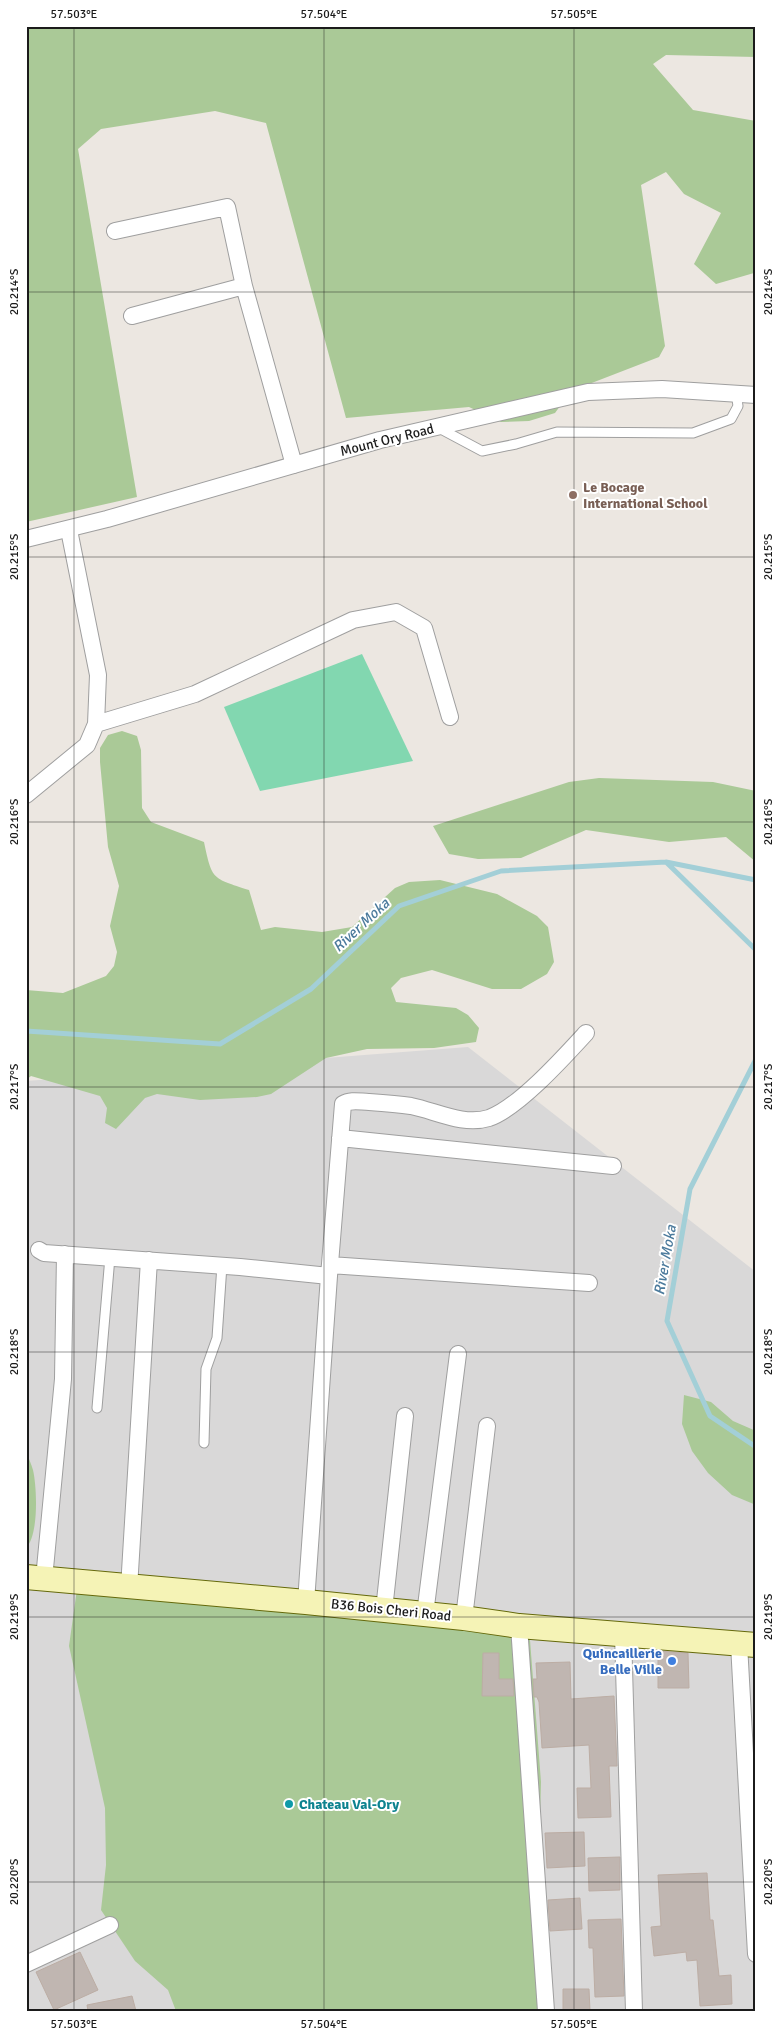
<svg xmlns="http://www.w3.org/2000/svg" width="782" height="2037" viewBox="0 0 782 2037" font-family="Signika,sans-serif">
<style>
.residential{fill:#d9d8d8}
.forest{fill:#aac997}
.pitch{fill:#82d7b0}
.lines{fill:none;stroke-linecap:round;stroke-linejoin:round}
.stream{stroke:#a3cfd7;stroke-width:5}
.building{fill:#c0b6b1;stroke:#bcada4}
.lane-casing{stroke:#9f9f9f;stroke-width:11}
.street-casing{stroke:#9f9f9f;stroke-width:18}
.secondary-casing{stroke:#65690b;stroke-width:26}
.lane{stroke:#fff;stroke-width:9}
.street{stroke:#fff;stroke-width:16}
.secondary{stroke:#f5f3b6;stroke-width:24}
.ticks{fill:none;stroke:#1b1b1b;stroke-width:1;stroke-opacity:0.45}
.education-dot{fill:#8d6e63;stroke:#fff;stroke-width:2}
.shop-dot{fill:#3f7fe0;stroke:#fff;stroke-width:2}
.culture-dot{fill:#0f9aa8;stroke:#fff;stroke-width:2}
.labels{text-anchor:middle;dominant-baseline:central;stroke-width:4;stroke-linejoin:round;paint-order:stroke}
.street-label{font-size:14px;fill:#1b1b1b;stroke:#fff}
.education-label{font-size:14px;font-weight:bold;fill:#785e54;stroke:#fff;text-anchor:start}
.shop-label{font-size:14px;font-weight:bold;fill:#366cbe;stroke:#fff;text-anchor:end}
.culture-label{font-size:14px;font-weight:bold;fill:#0d838f;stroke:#fff;text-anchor:start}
.water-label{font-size:15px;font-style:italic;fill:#4b7a9c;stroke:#fff}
.neatline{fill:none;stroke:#1b1b1b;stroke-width:2}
.ticks-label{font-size:12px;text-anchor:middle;fill:#1b1b1b}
</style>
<rect width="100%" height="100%" fill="#ece7e1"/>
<path class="residential" d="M468,1047L756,1272V2011H26V1081Z"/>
<path class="forest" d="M26,26H756V57L666,55L653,64L693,110L756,121L754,273L716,284L694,264L721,213L684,194L666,172L641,185L665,346L659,357L571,391L555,413L529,421L501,422L469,407L346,418L266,123L215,111L101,129L78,149L137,497L26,522Z
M122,731L137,736L141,750L142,808L151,822L204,842C212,880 212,878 249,890L261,930L275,927L322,932L352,927L395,888L409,882L440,880L497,894L537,916L548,927L554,962L547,974L521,989H492L432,970L401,978L391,988L396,1002L456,1008L468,1015L479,1028L476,1042L434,1048L367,1049L326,1058L271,1094L257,1097L200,1100L157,1094L145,1098L116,1129L105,1123L107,1108L100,1096L31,1076L26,1080V990L63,993L106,976L114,966L117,952L110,926L119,886L108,847L100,762V748L108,735Z
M599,778L713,782L756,791V862L726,837L669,842L586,830L521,858L478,859L449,854L433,826L569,782Z
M684,1395L711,1402L733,1421L756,1431V1505L732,1495L708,1473L692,1451L682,1424Z
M26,1451C28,1457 31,1463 33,1470C37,1487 39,1535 26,1548Z
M77,1589L529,1627L541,1782L540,1820L545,1924L554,2011H176L168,1990L135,1961L101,1910L106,1865L105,1808L69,1646Z"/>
<path class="pitch" d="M362,654L413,761L260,791L224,707Z"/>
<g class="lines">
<path class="stream" d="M666,862L756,880
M26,1031L220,1044L311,989L399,906L501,871L666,862L756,950
M756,1059L690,1189L667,1321L710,1416L756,1447"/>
</g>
<path class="building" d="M658,1651L688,1653L689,1688H658Z
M483,1653H499V1679H513L514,1696H482Z
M570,1662L571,1699L614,1696L617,1766H609L611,1817L578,1818L577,1788H591L589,1745L542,1748L539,1702L537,1697H534L533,1679H537L536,1663Z
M584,1832L585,1866L547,1868L545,1833Z
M620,1857V1890L589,1891L588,1858Z
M707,1873L710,1920H713L719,1976L731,1975L732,2004L700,2006L697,1960L687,1961L686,1952L654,1956L651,1927L661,1926L658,1875Z
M580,1898L582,1929L550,1931L548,1900Z
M621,1919L624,1996L595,1997L593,1948H589L588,1920Z
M80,1952L98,1990L54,2010L36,1972Z
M563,1989H589L590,2011H563Z
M132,1996L136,2011H88L87,2005Z"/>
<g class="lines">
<defs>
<path id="lane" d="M437,427L482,451L516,444L557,432L693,433L731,419L738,406L736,393
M97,1408L110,1257
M204,1443L206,1369L217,1338L222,1265"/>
<path id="street" d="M115,231L227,207L244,286L294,465
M132,316L244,286
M26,539L107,519L380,440L588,392L662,389L756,395
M96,724L195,694L353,620L396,612L424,628L450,717
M26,795L87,745L96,724L98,675L69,530
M340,1138L613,1166
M39,1250L44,1253L240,1267L329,1276
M330,1265L589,1283
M44,1579L63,1379L65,1254
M129,1588L149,1260
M306,1602L329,1276L343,1104C351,1099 361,1102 369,1102C383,1103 397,1104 411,1106C436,1111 463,1126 489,1118C518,1108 564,1057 586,1033
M384,1610L405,1416
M425,1614L458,1354
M464,1618L487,1426
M519,1626L546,2011
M623,1634L634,2011
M739,1644L756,1954
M26,1964L110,1925"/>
<path id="secondary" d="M26,1577L306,1602L464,1618L519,1626L756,1645"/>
</defs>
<use href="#lane" class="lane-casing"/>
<use href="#street" class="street-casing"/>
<use href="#secondary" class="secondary-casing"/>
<use href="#lane" class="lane"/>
<use href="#street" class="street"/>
<use href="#secondary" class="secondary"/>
</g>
<path class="ticks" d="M74,26V2011M324,26V2011M574,26V2011M26,27H756M26,292H756M26,557H756M26,822H756M26,1087H756M26,1352H756M26,1617H756M26,1882H756"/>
<circle class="education-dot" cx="573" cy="495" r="5"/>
<circle class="shop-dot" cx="672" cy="1661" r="5"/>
<circle class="culture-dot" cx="289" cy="1804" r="5"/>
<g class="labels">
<g class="street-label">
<text transform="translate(387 440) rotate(-14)">Mount Ory Road</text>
<text transform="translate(391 1610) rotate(6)">B36 Bois Cheri Road</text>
</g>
<g class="education-label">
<text x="583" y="487">Le Bocage<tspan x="583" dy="16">International School</tspan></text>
</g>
<g class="shop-label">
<text x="662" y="1653">Quincaillerie<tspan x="662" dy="16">Belle Ville</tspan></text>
</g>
<g class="culture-label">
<text x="299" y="1804">Chateau Val-Ory</text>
</g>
<g class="water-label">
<text transform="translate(361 925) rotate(-43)">River Moka</text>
<text transform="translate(665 1260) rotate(-80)">River Moka</text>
</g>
</g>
<rect width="782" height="2037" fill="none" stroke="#ffffff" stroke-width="55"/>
<rect x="28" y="28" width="726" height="1982" class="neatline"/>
<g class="ticks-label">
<text x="74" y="18">57.503°E</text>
<text x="324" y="18">57.504°E</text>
<text x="574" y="18">57.505°E</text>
<text transform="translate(14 292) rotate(-90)" y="4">20.214°S</text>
<text transform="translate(768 292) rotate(-90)" y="4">20.214°S</text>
<text transform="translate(14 557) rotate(-90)" y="4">20.215°S</text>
<text transform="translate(768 557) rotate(-90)" y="4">20.215°S</text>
<text transform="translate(14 822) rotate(-90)" y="4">20.216°S</text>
<text transform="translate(768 822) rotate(-90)" y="4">20.216°S</text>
<text transform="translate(14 1087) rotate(-90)" y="4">20.217°S</text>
<text transform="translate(768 1087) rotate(-90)" y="4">20.217°S</text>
<text transform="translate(14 1352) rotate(-90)" y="4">20.218°S</text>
<text transform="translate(768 1352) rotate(-90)" y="4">20.218°S</text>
<text transform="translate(14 1617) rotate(-90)" y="4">20.219°S</text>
<text transform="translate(768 1617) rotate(-90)" y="4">20.219°S</text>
<text transform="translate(14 1882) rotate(-90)" y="4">20.220°S</text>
<text transform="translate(768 1882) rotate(-90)" y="4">20.220°S</text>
<text x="74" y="2028">57.503°E</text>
<text x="324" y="2028">57.504°E</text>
<text x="574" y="2028">57.505°E</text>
</g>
</svg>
